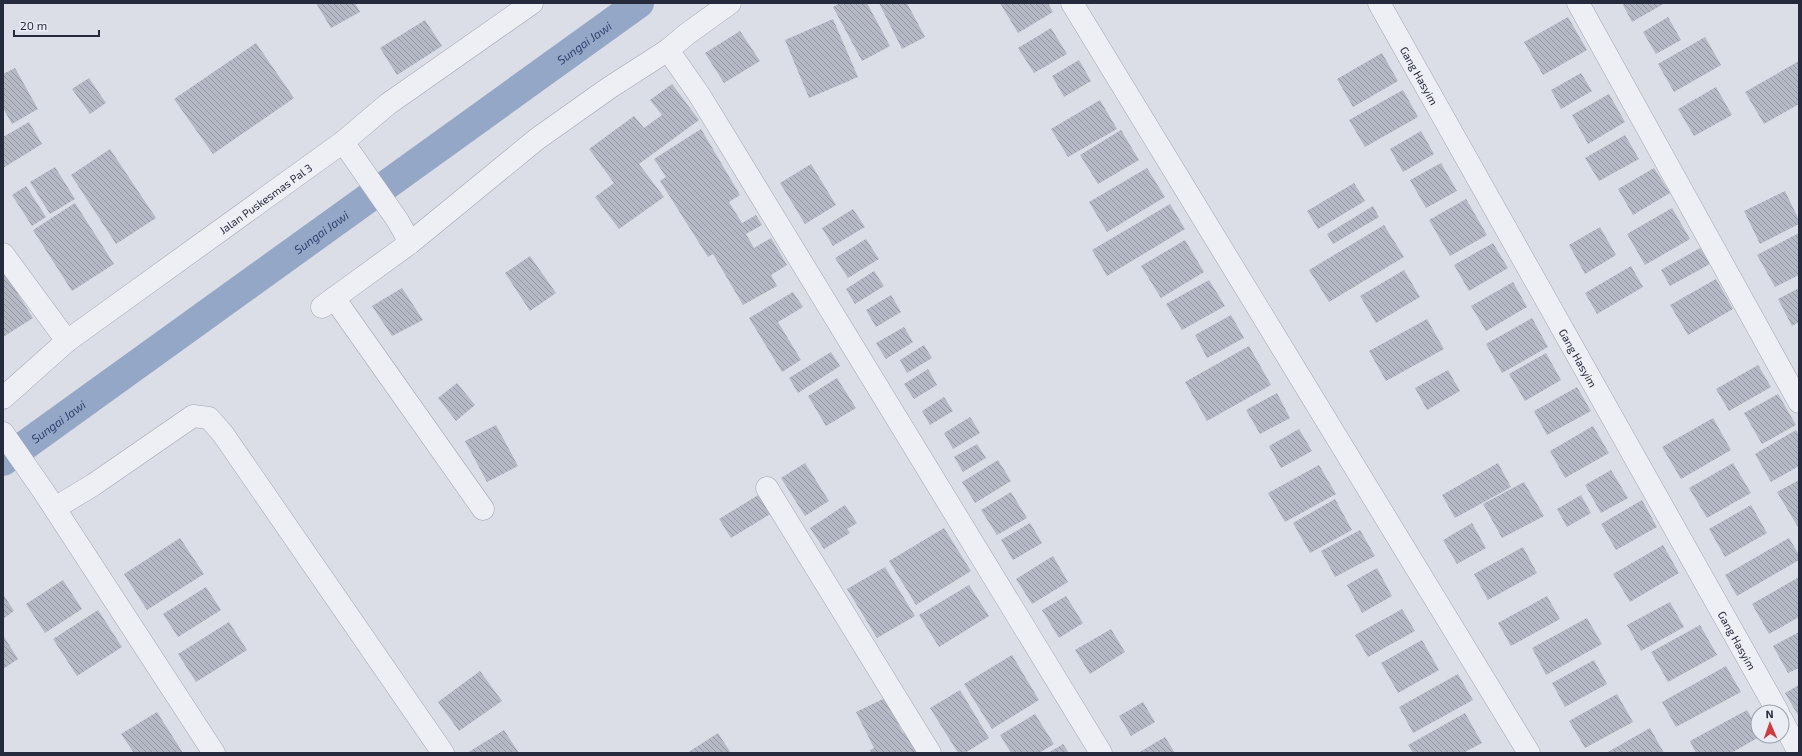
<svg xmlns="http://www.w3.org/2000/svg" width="1802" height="756" viewBox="0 0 1802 756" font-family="'Exo 2',sans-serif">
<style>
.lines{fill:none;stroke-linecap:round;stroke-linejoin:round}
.canal{stroke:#95a7c7;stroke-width:30}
.building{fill:url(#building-back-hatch)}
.street-casing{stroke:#a1a4b0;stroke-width:23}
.street{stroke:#eeeff4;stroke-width:22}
.labels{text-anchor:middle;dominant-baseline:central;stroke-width:3;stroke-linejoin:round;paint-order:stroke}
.street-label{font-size:11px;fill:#252a3c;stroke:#eaedf4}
.water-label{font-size:12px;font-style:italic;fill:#2f446f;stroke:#eaedf4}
</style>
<defs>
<pattern id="building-back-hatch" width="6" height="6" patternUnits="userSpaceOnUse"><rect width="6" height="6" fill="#b5b9c5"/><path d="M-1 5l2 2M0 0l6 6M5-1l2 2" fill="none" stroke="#9397a1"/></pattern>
</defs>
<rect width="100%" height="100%" fill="#dbdee6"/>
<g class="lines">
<path class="canal" id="s1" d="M3,461L639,3"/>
</g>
<path class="building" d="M316,3H355L360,12L331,28Z
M840,3H867L890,46L862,61L833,7Z
M879,3H907L925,37L902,49Z
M1000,3H1048L1053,12L1018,33Z
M1622,3H1665L1632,22Z
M1568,17L1587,50L1543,75L1524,42Z
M1668,17L1681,40L1656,54L1643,32Z
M833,19L858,77L809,98L785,40Z
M425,20L442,46L397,75L380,48Z
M1051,28L1067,54L1034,73L1018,48Z
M740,31L760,61L724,83L705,53Z
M1705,37L1721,65L1674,92L1658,64Z
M256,43L294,98L213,154L174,99Z
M1382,53L1398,81L1353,107L1337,79Z
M1079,60L1091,81L1064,97L1052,76Z
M1799,61V104L1764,124L1745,92Z
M15,68L38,109L12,124L3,108V74Z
M1581,73L1592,91L1561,109L1551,90Z
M89,78L106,103L90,114L72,89Z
M672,84L699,120L639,164L664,197L619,229L595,197L614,183L589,149L634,116L644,128L662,115L650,100Z
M1716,87L1732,115L1694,136L1678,109Z
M1403,90L1418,117L1365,147L1349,120Z
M1609,94L1625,122L1588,144L1572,115Z
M1100,100L1117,129L1068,157L1051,129Z
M29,122L42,144L3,168V137Z
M701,129L740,195L729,202L742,223L756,215L762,225L746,234L754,248L771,238L787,265L771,275L777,286L743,305L713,254L708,257L660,181L666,177L654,159Z
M1121,130L1139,160L1098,184L1080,155Z
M1421,131L1434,154L1403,172L1390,149Z
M1625,135L1639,159L1599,181L1585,158Z
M110,149L156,218L116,244L71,175Z
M1441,163L1457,191L1426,208L1410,180Z
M811,164L836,205L805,224L780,183Z
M55,167L75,199L50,214L30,182Z
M1147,168L1165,197L1107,232L1089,202Z
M1654,168L1670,193L1633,215L1618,189Z
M1354,183L1365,201L1318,229L1307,211Z
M26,186L46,217L32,226L12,195Z
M1785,191L1799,220V224L1760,244L1744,211Z
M1466,199L1487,235L1450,256L1429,220Z
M75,203L114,264L72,291L33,230Z
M1170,204L1185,229L1107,276L1092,250Z
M1373,206L1379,217L1333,244L1327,234Z
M1672,208L1690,239L1645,265L1627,234Z
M853,209L865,227L833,246L822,228Z
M1384,225L1404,257L1329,302L1309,270Z
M1600,227L1616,255L1585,274L1569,245Z
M1799,233V275L1775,287L1757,255Z
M866,239L879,259L848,278L835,258Z
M1185,240L1204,272L1161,298L1141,266Z
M1493,243L1508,268L1469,291L1454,265Z
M1700,248L1710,264L1670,286L1661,270Z
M530,256L556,293L530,311L505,273Z
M1631,266L1643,287L1597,314L1585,293Z
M3,270L33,318L3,337Z
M1404,270L1420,297L1376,323L1360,296Z
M874,271L884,286L855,304L846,289Z
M1716,279L1733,309L1688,335L1670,305Z
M1209,280L1225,306L1182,330L1166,304Z
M1513,282L1527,307L1486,331L1471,306Z
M402,288L423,320L392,336L372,306Z
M1799,288V322L1792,326L1778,299Z
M793,292L803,307L778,322L801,360L782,372L749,318Z
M891,295L901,312L876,327L866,310Z
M1231,315L1244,338L1207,358L1195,335Z
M1532,318L1548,347L1502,373L1486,344Z
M1427,319L1444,349L1386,381L1369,351Z
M904,327L913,342L886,359L876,343Z
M924,345L932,358L907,373L900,360Z
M1249,346L1271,385L1207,421L1185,382Z
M831,352L840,366L798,393L789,378Z
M1546,353L1561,380L1525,401L1509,374Z
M1758,365L1771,387L1729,411L1716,389Z
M928,369L937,385L914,399L904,384Z
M1448,370L1460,391L1427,410L1415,388Z
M837,378L856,408L826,426L808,396Z
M457,383L475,405L456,421L438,398Z
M1577,387L1591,411L1547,435L1534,411Z
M1277,393L1290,418L1260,434L1246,410Z
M1778,394L1796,425L1762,444L1744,413Z
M944,397L953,411L930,425L922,411Z
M970,417L980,433L953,449L944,433Z
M1713,418L1731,450L1681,479L1662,447Z
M496,425L518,466L487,482L465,441Z
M1593,426L1609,453L1565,478L1550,451Z
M1299,429L1312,451L1281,468L1269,446Z
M1796,430L1799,435V466L1771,482L1755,454Z
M977,444L986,458L963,472L954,457Z
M998,460L1011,481L975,503L962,482Z
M805,463L829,501L805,516L781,478Z
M1498,463L1511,487L1455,518L1442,495Z
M1733,463L1751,493L1707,518L1689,488Z
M1319,465L1336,494L1285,522L1268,493Z
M1611,470L1628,498L1601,513L1585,485Z
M1799,480V527H1798L1777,492Z
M1524,482L1544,516L1502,538L1483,504Z
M1011,492L1027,518L997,535L981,510Z
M760,494L772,513L731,538L719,519Z
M1581,495L1591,513L1567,527L1557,509Z
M1335,499L1352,530L1310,553L1293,523Z
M1642,500L1657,527L1616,550L1601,524Z
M845,505L857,523L847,529L850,533L824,549L810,528Z
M1751,505L1767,533L1725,557L1709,529Z
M1030,523L1042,543L1013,560L1001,540Z
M1472,523L1486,548L1457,564L1443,540Z
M944,528L971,571L916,605L889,561Z
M1360,530L1375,556L1335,577L1321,551Z
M180,538L204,574L147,610L124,574Z
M1789,538L1799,555V560L1737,596L1725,575Z
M1663,545L1679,573L1630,602L1613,574Z
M1523,547L1537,573L1488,600L1474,574Z
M1053,556L1068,582L1032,604L1016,579Z
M885,567L915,616L877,638L847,589Z
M1377,568L1392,596L1362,613L1347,585Z
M1799,577V617L1769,634L1752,604Z
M63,580L82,609L45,633L26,604Z
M969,585L989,616L939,647L919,615Z
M206,587L221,610L178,637L163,614Z
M3,594L14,611L3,619Z
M1066,596L1083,623L1059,638L1042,610Z
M1547,596L1560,619L1511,646L1498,623Z
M1670,602L1684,627L1641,651L1627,625Z
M1402,609L1415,631L1368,657L1355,635Z
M98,610L122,647L77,676L53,639Z
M1587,618L1602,644L1546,675L1532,648Z
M229,622L247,650L196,682L178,654Z
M1700,625L1717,655L1668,682L1651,652Z
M1111,629L1125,652L1090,674L1075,650Z
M1799,632V668L1788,673L1773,646Z
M3,635L18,659L3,669Z
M1422,640L1439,670L1398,693L1381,663Z
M1012,655L1039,700L992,729L964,684Z
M1594,660L1607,684L1565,707L1552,683Z
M1726,666L1741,692L1676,727L1662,702Z
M480,671L502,701L459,731L438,702Z
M1458,674L1473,700L1413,733L1399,707Z
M1799,685V717L1785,693Z
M960,690L989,738L965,753H958L930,708Z
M1617,694L1633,722L1585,748L1569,721Z
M885,698L903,733L908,730L920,753H872L870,750L874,748L856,712Z
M1143,702L1155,722L1131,736L1119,716Z
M1747,710L1758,729V736H1761L1731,753H1696L1690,741Z
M157,712L183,753H134L121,734Z
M1465,713L1482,743L1463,753H1413L1408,745Z
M1035,714L1054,744L1039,753H1011L1000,735Z
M1650,728L1664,753H1606Z
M504,730L519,753H467Z
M718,733L731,753H687Z
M1165,737L1175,753H1138Z
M1063,744L1069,753H1048Z"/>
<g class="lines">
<defs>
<g id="street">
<path d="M730,3L687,34L668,50L700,96L1101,753"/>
<path d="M1072,3L1529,753"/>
<path id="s2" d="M1379,3L1778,712"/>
<path d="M1578,3L1799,402"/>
<path d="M343,142L398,221L410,243"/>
<path d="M3,254L67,341"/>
<path d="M334,298L483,509"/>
<path d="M322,307L410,243L537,139L609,88L668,50"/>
<path id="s3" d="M3,398L67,341L343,142L388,104L532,3"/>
<path d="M3,433L44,492L214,753"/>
<path d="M767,488L930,753"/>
<path d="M55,508L93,485L193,416L209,418L223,434L443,753"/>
<path d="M1782,720L1799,753"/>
</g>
</defs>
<use href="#street" class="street-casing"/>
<use href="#street" class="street"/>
</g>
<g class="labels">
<g class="street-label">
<text stroke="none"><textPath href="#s2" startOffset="83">Gang Hasyim</textPath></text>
<text stroke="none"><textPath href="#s3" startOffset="330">Jalan Puskesmas Pal 3</textPath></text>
<text stroke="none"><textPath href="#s2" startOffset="407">Gang Hasyim</textPath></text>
<text stroke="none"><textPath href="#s2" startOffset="731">Gang Hasyim</textPath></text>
</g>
<g class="water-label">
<text stroke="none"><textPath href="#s1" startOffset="716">Sungai Jawi</textPath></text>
<text stroke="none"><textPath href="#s1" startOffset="392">Sungai Jawi</textPath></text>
<text stroke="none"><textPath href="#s1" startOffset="68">Sungai Jawi</textPath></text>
</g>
</g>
<rect width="1802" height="756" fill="none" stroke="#252a3c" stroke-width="8"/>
<g transform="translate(1770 724) rotate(358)"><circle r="19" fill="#eaedf4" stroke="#9b9faa"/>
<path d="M0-3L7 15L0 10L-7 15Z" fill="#ce3d40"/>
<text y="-6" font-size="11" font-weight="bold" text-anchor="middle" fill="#252a3c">N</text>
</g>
<path d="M14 30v6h85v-6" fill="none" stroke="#252a3c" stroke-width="2"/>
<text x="20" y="30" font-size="12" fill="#252a3c" stroke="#eaedf4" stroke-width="3" paint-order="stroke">20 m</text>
</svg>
